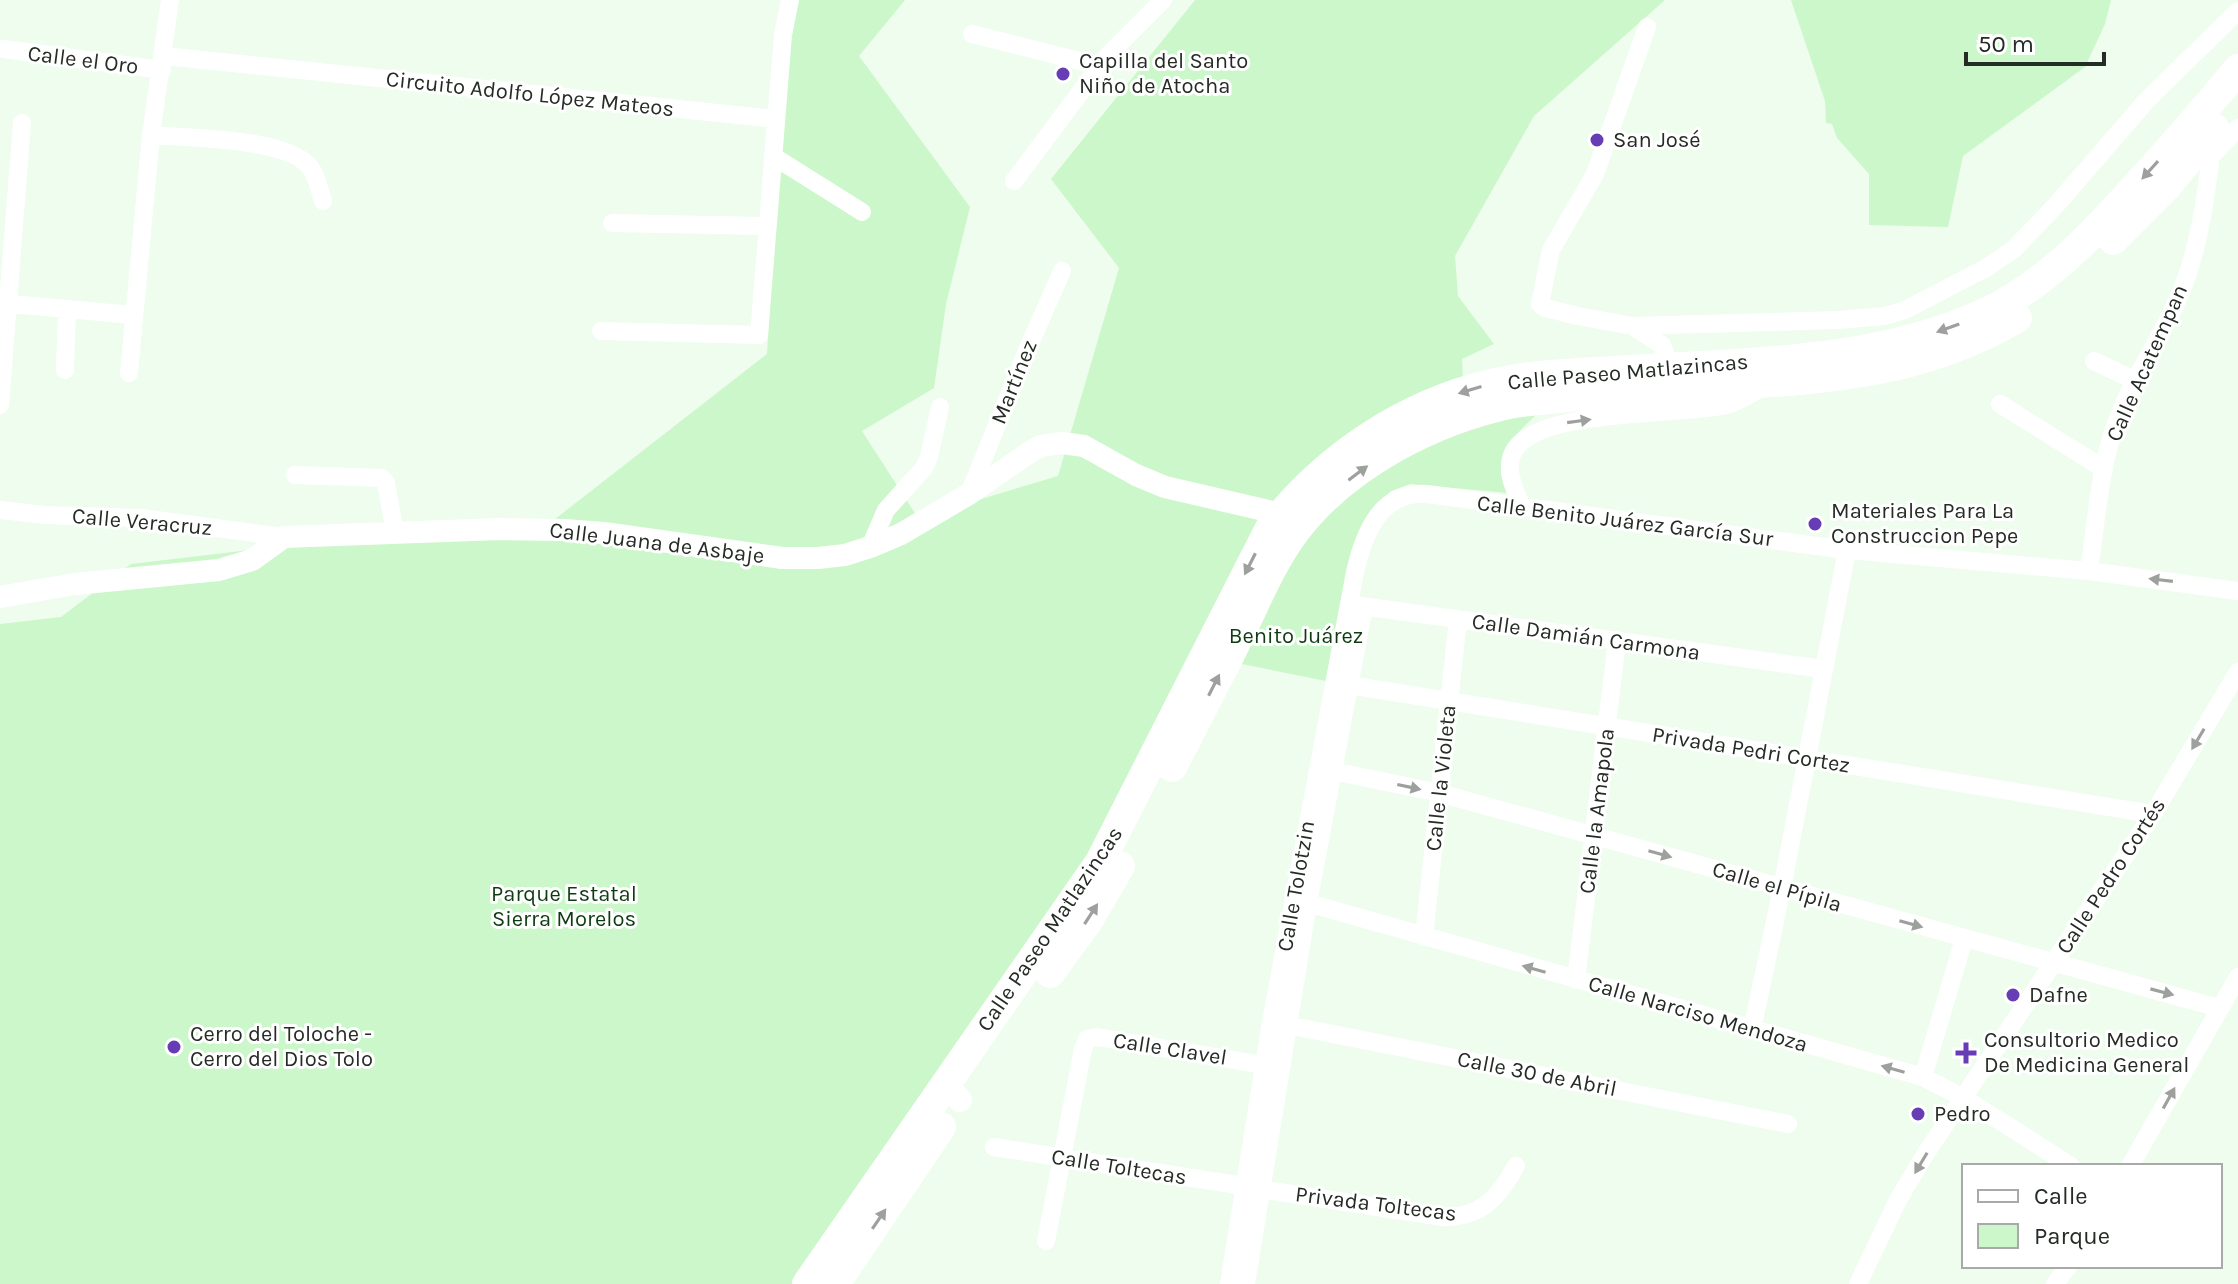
<svg xmlns="http://www.w3.org/2000/svg" width="2238" height="1284" viewBox="0 0 2238 1284" font-family="Karla,sans-serif">
<style>
.green{fill:#ccf7ca}
.lines{fill:none;stroke-linecap:round;stroke-linejoin:round}
.minor{stroke:#fff;stroke-width:18}
.tertiary{stroke:#fff;stroke-width:22}
.secondary{stroke:#fff;stroke-width:24}
.trunk{stroke:#fff;stroke-width:30}
.oneway{fill:#9da09d}
.poi-dot{fill:#663db5;stroke:#fff;stroke-width:3}
.labels{text-anchor:middle;dominant-baseline:central;stroke-width:6;stroke-linejoin:round;paint-order:stroke}
.street-label{font-size:22px;fill:#252b25;stroke:#fff}
.poi-label{font-size:22px;fill:#252b25;stroke:#fff;text-anchor:start}
.park-label{font-size:22px;fill:#0e3c11;stroke:#fff}
</style>
<rect width="100%" height="100%" fill="#eefded"/>
<path class="green" d="M796,0H905L859,56L970,207L946,304L934,388L862,431L918,518L1058,476L1119,268L1051,179L1195,0H1665L1534,116L1455,256L1458,296L1494,344L1462,359L1463,379L1352,446L1019,999L825,1284H0V624L61,617L131,564L393,533L550,523L767,354L788,9Z
M1791,0H2111L2105,24L2085,67L1963,156L1948,227L1869,225V174L1837,138L1832,124L1826,123L1825,101Z
M1538,413C1508,443 1494,450 1508,493L1410,484L1391,491L1374,508L1326,681L1242,664C1259,627 1275,588 1297,554C1326,507 1390,455 1442,436C1474,424 1505,418 1538,413Z"/>
<g class="lines">
<path class="minor" d="M1647,27L1595,174L1551,250L1540,304L1545,308L1578,316L1632,326L1838,320L1885,316L1905,310L1986,268L2014,249L2057,204L2147,100L2238,11
M972,34L1099,66
M4,49L162,70
M164,56L776,119
M151,135C188,138 285,138 309,166C317,175 319,189 323,201
M773,156L862,212
M2205,162L2238,128
M1014,181L1109,54L1163,0
M612,223L767,226
M0,303L133,315
M1632,326L1662,345L1672,374
M601,331L759,335L783,35L790,0
M2094,361L2134,380
M65,370L67,309
M129,373L151,135L170,0
M2000,404L2104,469
M0,405L22,123
M295,475L382,478L386,483L395,533
M969,494L1029,346L1062,271
M1522,508C1516,491 1505,473 1512,455C1530,407 1681,416 1726,405C1741,401 1752,394 1764,385
M0,510L45,515L142,518L284,537
M870,547L886,510L924,468L929,457L940,407
M2089,571C2096,524 2099,472 2115,426C2131,381 2159,342 2178,299C2198,254 2205,203 2211,155
M1354,605L1823,669
M1349,685L2153,814
M1333,771L1439,793L2219,1008
M1308,903L1923,1077L1964,1098L2071,1166
M1424,937L1458,619
M1576,980L1617,641
M1287,1025L1788,1124
M1752,1030L1782,888L1847,550
M1923,1077L1964,939
M994,1147L1244,1186
M2130,1166L2238,977
M1260,1189L1443,1217C1481,1218 1499,1197 1516,1166
M1046,1241L1083,1049L1087,1039L1097,1037L1263,1065
M1229,1284L1271,1022L1355,572C1364,533 1380,491 1427,494L1847,550L2089,571L2238,591
M1246,1284L1308,903L1364,607
M1858,1284L1898,1200L1926,1153L2153,814L2238,672
M2055,1284L2068,1266"/>
<path class="tertiary" d="M0,597L75,584L219,570L252,560L284,537L499,529L565,530L604,533L782,558H818L845,555L870,547L901,534L969,494L1030,452L1041,446L1062,443L1084,446L1136,475L1165,487L1281,514"/>
<path class="secondary" d="M946,1084L960,1100"/>
<path class="trunk" d="M2113,240L2166,187L2214,128
M1172,767C1195,722 1219,677 1241,632C1258,597 1273,560 1296,530C1347,464 1433,420 1513,403C1583,394 1654,390 1725,385C1830,379 1923,373 2017,318
M1050,973L1088,921L1120,866
M807,1284L1100,862L1269,530C1323,459 1404,404 1492,384C1532,374 1573,374 1613,371C1738,362 1871,366 1987,312C2048,283 2094,233 2139,183C2173,146 2206,108 2238,69
M835,1284L941,1127"/>
</g>
<defs><path id="oneway-solid" d="M-6-.8H1V-3.2L6.5 0L1 3.2V.8H-6Z" transform="scale(2)"/></defs>
<g class="oneway">
<use href="#oneway-solid" transform="translate(2150 170) rotate(132)"/>
<use href="#oneway-solid" transform="translate(1948 328) rotate(160)"/>
<use href="#oneway-solid" transform="translate(1470 390) rotate(163)"/>
<use href="#oneway-solid" transform="translate(1579 421) rotate(-8)"/>
<use href="#oneway-solid" transform="translate(1358 473) rotate(-37)"/>
<use href="#oneway-solid" transform="translate(1250 564) rotate(117)"/>
<use href="#oneway-solid" transform="translate(2161 580) rotate(-173)"/>
<use href="#oneway-solid" transform="translate(1214 685) rotate(-63)"/>
<use href="#oneway-solid" transform="translate(2198 739) rotate(121)"/>
<use href="#oneway-solid" transform="translate(1409 787) rotate(12)"/>
<use href="#oneway-solid" transform="translate(1660 854) rotate(16)"/>
<use href="#oneway-solid" transform="translate(1091 914) rotate(-57)"/>
<use href="#oneway-solid" transform="translate(1911 924) rotate(16)"/>
<use href="#oneway-solid" transform="translate(1534 969) rotate(-164)"/>
<use href="#oneway-solid" transform="translate(2162 992) rotate(15)"/>
<use href="#oneway-solid" transform="translate(1893 1069) rotate(-164)"/>
<use href="#oneway-solid" transform="translate(2169 1098) rotate(-61)"/>
<use href="#oneway-solid" transform="translate(1921 1163) rotate(121)"/>
<use href="#oneway-solid" transform="translate(879 1219) rotate(-56)"/>
</g>
<g class="poi-dot">
<circle cx="1063" cy="74" r="8"/>
<circle cx="1597" cy="140" r="8"/>
<circle cx="1815" cy="524" r="8"/>
<circle cx="2013" cy="995" r="8"/>
<circle cx="174" cy="1047" r="8"/>
<path d="M1962 1041h8v8h8v8h-8v8h-8v-8h-8v-8h8z"/>
<circle cx="1918" cy="1114" r="8"/>
</g>
<g class="labels">
<g class="street-label">
<text transform="translate(83 60) rotate(7)">Calle el Oro</text>
<text transform="translate(530 94) rotate(6)">Circuito Adolfo López Mateos</text>
<text transform="translate(2147 363) rotate(-66)">Calle Acatempan</text>
<text transform="translate(1628 372) rotate(-5)">Calle Paseo Matlazincas</text>
<text transform="translate(1014 382) rotate(-68)">Martínez</text>
<text transform="translate(1625 521) rotate(7)">Calle Benito Juárez García Sur</text>
<text transform="translate(142 522) rotate(5)">Calle Veracruz</text>
<text transform="translate(657 543) rotate(7)">Calle Juana de Asbaje</text>
<text transform="translate(1586 637) rotate(8)">Calle Damián Carmona</text>
<text transform="translate(1751 750) rotate(9)">Privada Pedri Cortez</text>
<text transform="translate(1441 778) rotate(-84)">Calle la Violeta</text>
<text transform="translate(1597 811) rotate(-83)">Calle la Amapola</text>
<text transform="translate(2111 876) rotate(-57)">Calle Pedro Cortés</text>
<text transform="translate(1296 886) rotate(-80)">Calle Tolotzin</text>
<text transform="translate(1777 887) rotate(16)">Calle el Pípila</text>
<text transform="translate(1050 929) rotate(-56)">Calle Paseo Matlazincas</text>
<text transform="translate(1698 1014) rotate(16)">Calle Narciso Mendoza</text>
<text transform="translate(1170 1049) rotate(9)">Calle Clavel</text>
<text transform="translate(1537 1074) rotate(11)">Calle 30 de Abril</text>
<text transform="translate(1119 1167) rotate(9)">Calle Toltecas</text>
<text transform="translate(1376 1204) rotate(7)">Privada Toltecas</text>
</g>
<g class="poi-label">
<text x="1079" y="61">Capilla del Santo<tspan x="1079" dy="25">Niño de Atocha</tspan></text>
<text x="1613" y="140">San José</text>
<text x="1831" y="511">Materiales Para La<tspan x="1831" dy="25">Construccion Pepe</tspan></text>
<text x="2029" y="995">Dafne</text>
<text x="190" y="1034">Cerro del Toloche -<tspan x="190" dy="25">Cerro del Dios Tolo</tspan></text>
<text x="1984" y="1040">Consultorio Medico<tspan x="1984" dy="25">De Medicina General</tspan></text>
<text x="1934" y="1114">Pedro</text>
</g>
<g class="park-label">
<text x="1296" y="636">Benito Juárez</text>
<text x="564" y="894">Parque Estatal<tspan x="564" dy="25">Sierra Morelos</tspan></text>
</g>
</g>
<rect x="1962" y="1164" width="260" height="104" fill="#ffffff" stroke="#a8aaa8" stroke-width="2"/>
<rect x="1978" y="1190" width="40" height="12" fill="#ffffff" stroke="#a8aaa8" stroke-width="2"/>
<text x="2034" y="1204" font-size="24" fill="#252b25">Calle</text>
<rect x="1978" y="1224" width="40" height="24" fill="#ccf7ca" stroke="#a8aaa8" stroke-width="2"/>
<text x="2034" y="1244" font-size="24" fill="#252b25">Parque</text>
<path d="M1966 52v12h138v-12" fill="none" stroke="#252b25" stroke-width="4"/>
<text x="1978" y="52" font-size="24" fill="#252b25" stroke="#ffffff" stroke-width="6" paint-order="stroke">50 m</text>
</svg>
